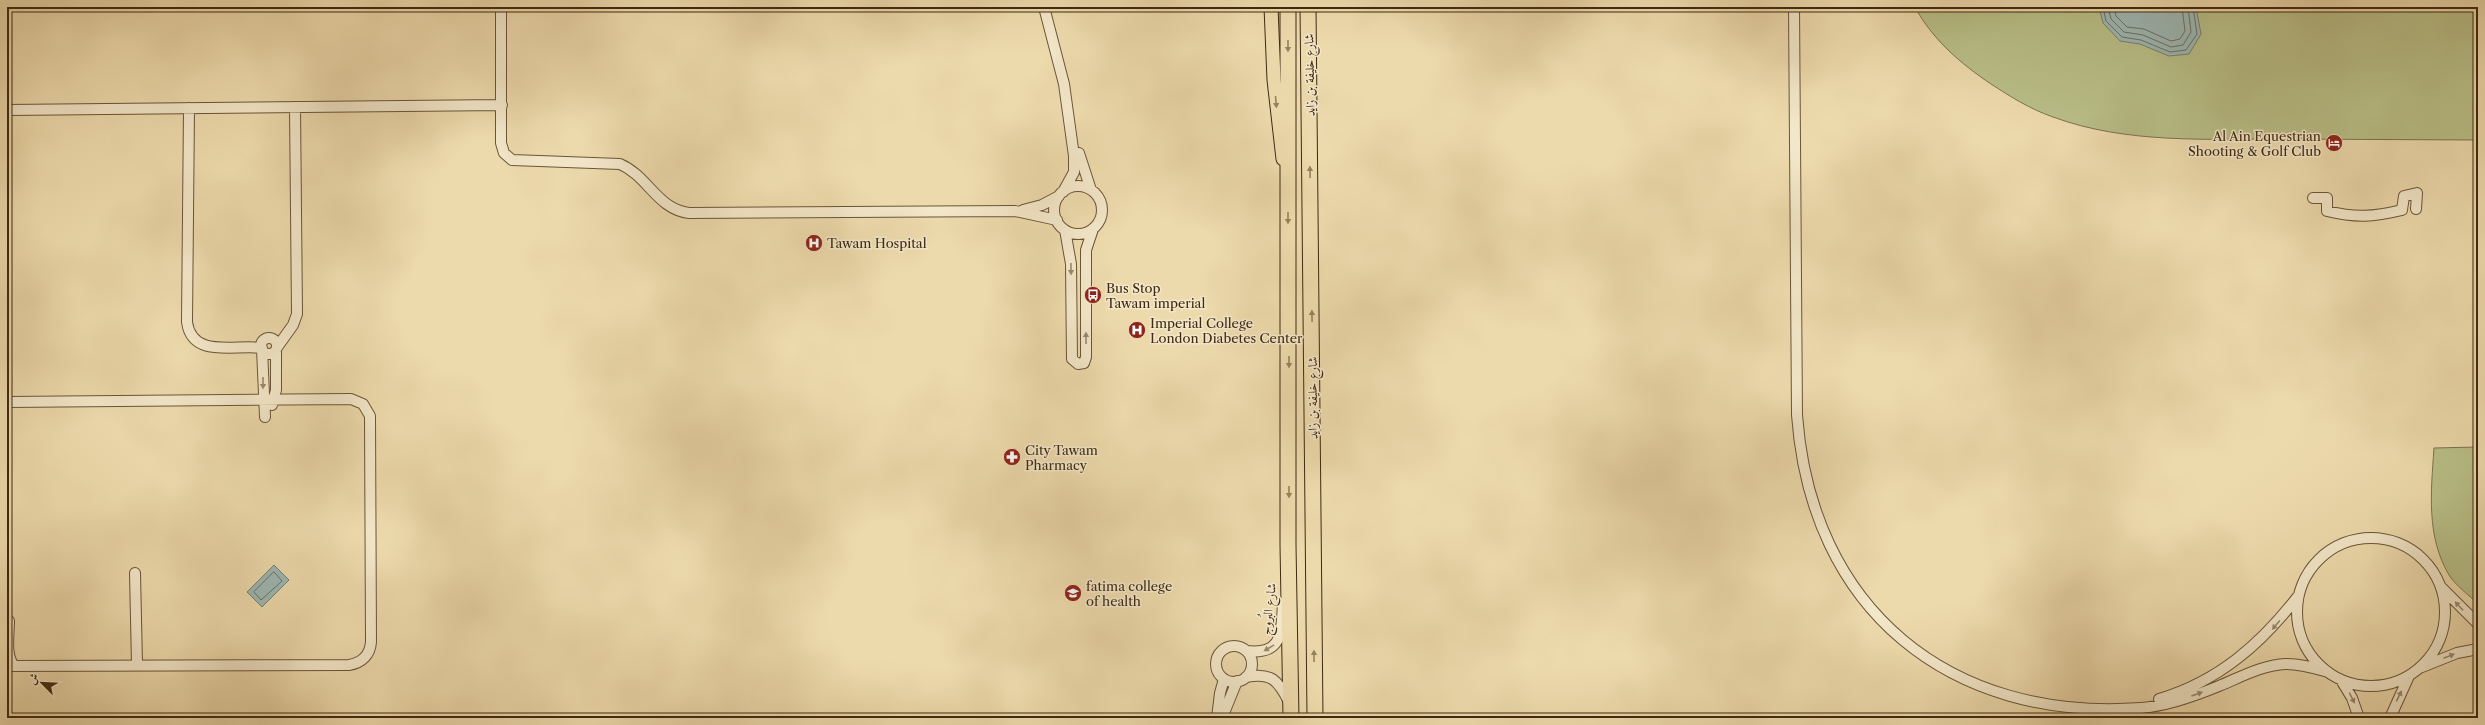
<svg xmlns="http://www.w3.org/2000/svg" width="2485" height="725" viewBox="0 0 2485 725" font-family="'Libre Caslon Text',Amiri,serif">
<style>
.green{fill:#b9bf88;stroke:#7c744d}
.water{fill:#9db8b4;stroke:#777f73}
.lines{fill:none;stroke-linecap:round;stroke-linejoin:round}
.shore{stroke:#6e7063;stroke-width:1}
.minor-casing{stroke:#6a5538;stroke-width:12}
.major-casing{stroke:#3f2912;stroke-width:15}
.highway-casing{stroke:#3f2912;stroke-width:17}
.minor{stroke:#f3e7c9;stroke-width:10}
.major{stroke:#eddaac;stroke-width:13}
.highway{stroke:#eddaac;stroke-width:15}
.oneway{fill:#96825f}
.oneway2{fill:#99886e}
.labels{text-anchor:middle;dominant-baseline:central;stroke-width:3;stroke-linejoin:round;paint-order:stroke}
.street-label{font-size:13px;fill:#3f2912;stroke:#f3e7c9}
.poi-label{font-size:13px;fill:#3f2912;stroke:#f3e7c9;text-anchor:start}
</style>
<rect width="100%" height="100%" fill="#eddaac"/>
<filter id="stains"><feTurbulence type="fractalNoise" baseFrequency=".005" numOctaves="4"/><feColorMatrix values="0 0 0 0 .2 0 0 0 0 .09 0 0 0 0 .02 0 0 0 .5 -.17"/></filter>
<radialGradient id="worn" r=".72"><stop offset=".6" stop-color="#630" stop-opacity="0"/><stop offset="1" stop-color="#630" stop-opacity=".3"/></radialGradient>
<path class="green" d="M1915,7H2478V140C2414,140 2350,139 2286,139C2209,139 2126,144 2053,117C2030,109 2011,97 1991,84C1961,64 1932,39 1915,7Z
M2478,447V604C2469,595 2456,586 2449,575C2426,536 2431,492 2434,448Z"/>
<path class="water" d="M2099,7H2196L2201,34L2189,54L2169,56L2140,44L2120,41L2103,23Z
M274,565L289,580L262,607L247,592Z"/>
<g class="lines">
<path class="shore" d="M2103,7L2106,21L2122,37L2141,40L2170,52L2186,50L2197,34L2193,7
M2108,7L2111,19L2124,32L2143,35L2171,47L2183,45L2191,32L2188,7
M2114,7L2116,16L2127,27L2144,29L2171,41L2180,39L2185,31L2182,7
M274,572L282,581L261,600L254,592Z"/>
<defs>
<path id="minor" d="M501,7V143L504,153L512,160L620,164C648,176 657,209 689,213L1015,211L1057,220
M1044,7L1064,84L1074,156V172L1063,192
M1794,7L1797,415C1811,609 1949,722 2141,708C2168,706 2195,696 2219,686C2241,677 2262,665 2286,664C2301,664 2314,668 2328,672
M189,108L187,322C192,359 235,344 262,348
M7,110L502,105
M1079,153L1091,190
M1054 210a24 24 0 1 1 48 0a24 24 0 1 1-48 0Z
M2313,198H2327V211C2356,218 2373,217 2402,210L2404,196L2417,193L2416,209
M1023,210L1042,205L1059,196
M1065,230L1071,264L1072,359L1078,364L1084,363L1086,357V250L1093,229
M261 346a8 8 0 1 1 16 0a8 8 0 1 1-16 0Z
M278,346L293,325L297,314L295,107
M262,349L265,417
M7,402L351,399L363,404L370,416L371,642C370,655 362,663 349,665L7,666
M272,405L276,390V350
M2297 612a74 74 0 1 1 148 0a74 74 0 1 1-148 0Z
M135,573L137,665
M2441,587L2478,624
M9,621C9,634 5,655 14,666
M1216 664a18 18 0 1 1 36 0a18 18 0 1 1-36 0Z
M1247,651C1284,655 1281,631 1283,603
M2422,667L2457,653L2478,649
M1246,677C1271,672 1278,680 1289,702
M2341,680L2352,698L2359,718
M2159,699C2219,681 2261,644 2299,595
M1217,718L1220,693L1224,679
M1222,718L1237,681
M2390,718L2409,676"/>
<path id="major" d="M1271,7L1274,80L1283,159"/>
<path id="highway" d="M1288,7V545L1291,718
M1308,7L1315,718"/>
</defs>
<use href="#minor" class="minor-casing"/>
<use href="#major" class="major-casing"/>
<use href="#highway" class="highway-casing"/>
<use href="#minor" class="minor"/>
<use href="#major" class="major"/>
<use href="#highway" class="highway"/>
</g>
<defs><path id="oneway-solid" d="M-6-.8H1V-3.2L6.5 0L1 3.2V.8H-6Z"/></defs>
<g class="oneway">
<use href="#oneway-solid" transform="translate(1288 46) rotate(90)"/>
<use href="#oneway-solid" transform="translate(1276 102) rotate(85)"/>
<use href="#oneway-solid" transform="translate(1310 172) rotate(-91)"/>
<use href="#oneway-solid" transform="translate(1288 218) rotate(90)"/>
<use href="#oneway-solid" transform="translate(1312 316) rotate(-91)"/>
<use href="#oneway-solid" transform="translate(1289 362) rotate(90)"/>
<use href="#oneway-solid" transform="translate(1289 492) rotate(90)"/>
<use href="#oneway-solid" transform="translate(1314 656) rotate(-90)"/>
</g>
<g class="oneway2">
<use href="#oneway-solid" transform="translate(1071 269) rotate(89)"/>
<use href="#oneway-solid" transform="translate(1086 338) rotate(-90)"/>
<use href="#oneway-solid" transform="translate(263 383) rotate(90)"/>
<use href="#oneway-solid" transform="translate(2459 606) rotate(-133)"/>
<use href="#oneway-solid" transform="translate(2276 625) rotate(130)"/>
<use href="#oneway-solid" transform="translate(1269 648) rotate(149)"/>
<use href="#oneway-solid" transform="translate(2449 656) rotate(-21)"/>
<use href="#oneway-solid" transform="translate(2197 694) rotate(-20)"/>
<use href="#oneway-solid" transform="translate(2399 696) rotate(-64)"/>
<use href="#oneway-solid" transform="translate(2352 698) rotate(63)"/>
</g>
<defs>
<symbol id="hotel-disc" viewBox="-11 -11 22 22"><circle r="9.5" fill="#8f2418" stroke="#f3e7c9"/><path d="M-6-4.5h1.5V1H6V5H4.5V3h-9V5H-6ZM-4 0a1.8 1.8 0 1 1 3.6 0ZM.5 0V-2.5h3Q6-2.5 6 0Z" fill="#fff"/></symbol>
<symbol id="hospital-disc" viewBox="-11 -11 22 22"><circle r="9.5" fill="#8f2418" stroke="#f3e7c9"/><path d="M-5-5h3v3.5h4V-5h3V5h-3V1.5h-4V5h-3Z" fill="#fff"/></symbol>
<symbol id="bus-disc" viewBox="-11 -11 22 22"><circle r="9.5" fill="#8f2418" stroke="#f3e7c9"/><path d="M-5-6H5V4H4V6H2V4H-2V6H-4V4H-5ZM-3.5-4V0h7V-4ZM-3.5 1.2v1.5H-2V1.2ZM2 1.2v1.5H3.5V1.2Z" fill="#fff"/></symbol>
<symbol id="pharmacy-disc" viewBox="-11 -11 22 22"><circle r="9.5" fill="#8f2418" stroke="#f3e7c9"/><path d="M-2-6h4v4h4v4h-4v4h-4v-4h-4v-4h4Z" fill="#fff"/></symbol>
<symbol id="school-disc" viewBox="-11 -11 22 22"><circle r="9.5" fill="#8f2418" stroke="#f3e7c9"/><path d="M0-5L7-2L0 1L-7-2ZM-4 1L0 2.5L4 1V4Q0 6-4 4Z" fill="#fff"/></symbol>
</defs>
<g fill-rule="evenodd">
<use href="#hotel-disc" x="2324" y="133" width="20" height="20"/>
<use href="#hospital-disc" x="804" y="233" width="20" height="20"/>
<use href="#bus-disc" x="1083" y="285" width="20" height="20"/>
<use href="#hospital-disc" x="1127" y="320" width="20" height="20"/>
<use href="#pharmacy-disc" x="1002" y="447" width="20" height="20"/>
<use href="#school-disc" x="1063" y="583" width="20" height="20"/>
</g>
<g class="labels">
<g class="street-label">
<text transform="translate(1309 75) rotate(-91)">شارع خليفة بن زايد</text>
<text transform="translate(1312 398) rotate(-90)">شارع خليفة بن زايد</text>
<text transform="translate(1268 609) rotate(-83)">شارع البُروج</text>
</g>
<g class="poi-label">
<text x="2321" y="136" text-anchor="end">Al Ain Equestrian<tspan x="2321" dy="15">Shooting &amp; Golf Club</tspan></text>
<text x="827" y="243">Tawam Hospital</text>
<text x="1106" y="288">Bus Stop<tspan x="1106" dy="15">Tawam imperial</tspan></text>
<text x="1150" y="323">Imperial College<tspan x="1150" dy="15">London Diabetes Center</tspan></text>
<text x="1025" y="450">City Tawam<tspan x="1025" dy="15">Pharmacy</tspan></text>
<text x="1086" y="586">fatima college<tspan x="1086" dy="15">of health</tspan></text>
</g>
</g>
<rect width="2485" height="725" fill="none" stroke="#eddaac" stroke-width="24"/>
<rect x="8" y="8" width="2469" height="709" fill="none" stroke="#3f2912" stroke-width="2"/>
<rect x="12" y="12" width="2461" height="701" fill="none" stroke="#3f2912"/>
<g transform="translate(42 683) rotate(294)" stroke="#f3e7c9" stroke-width="3" paint-order="stroke">
<path d="M0-3L7 15L0 10L-7 15Z" fill="#3f2912"/>
<text y="-6" font-size="11" font-weight="bold" text-anchor="middle" fill="#3f2912">ش</text>
</g>
<rect width="100%" height="100%" filter="url(#stains)"/>
<rect width="100%" height="100%" fill="url(#worn)"/>
</svg>
